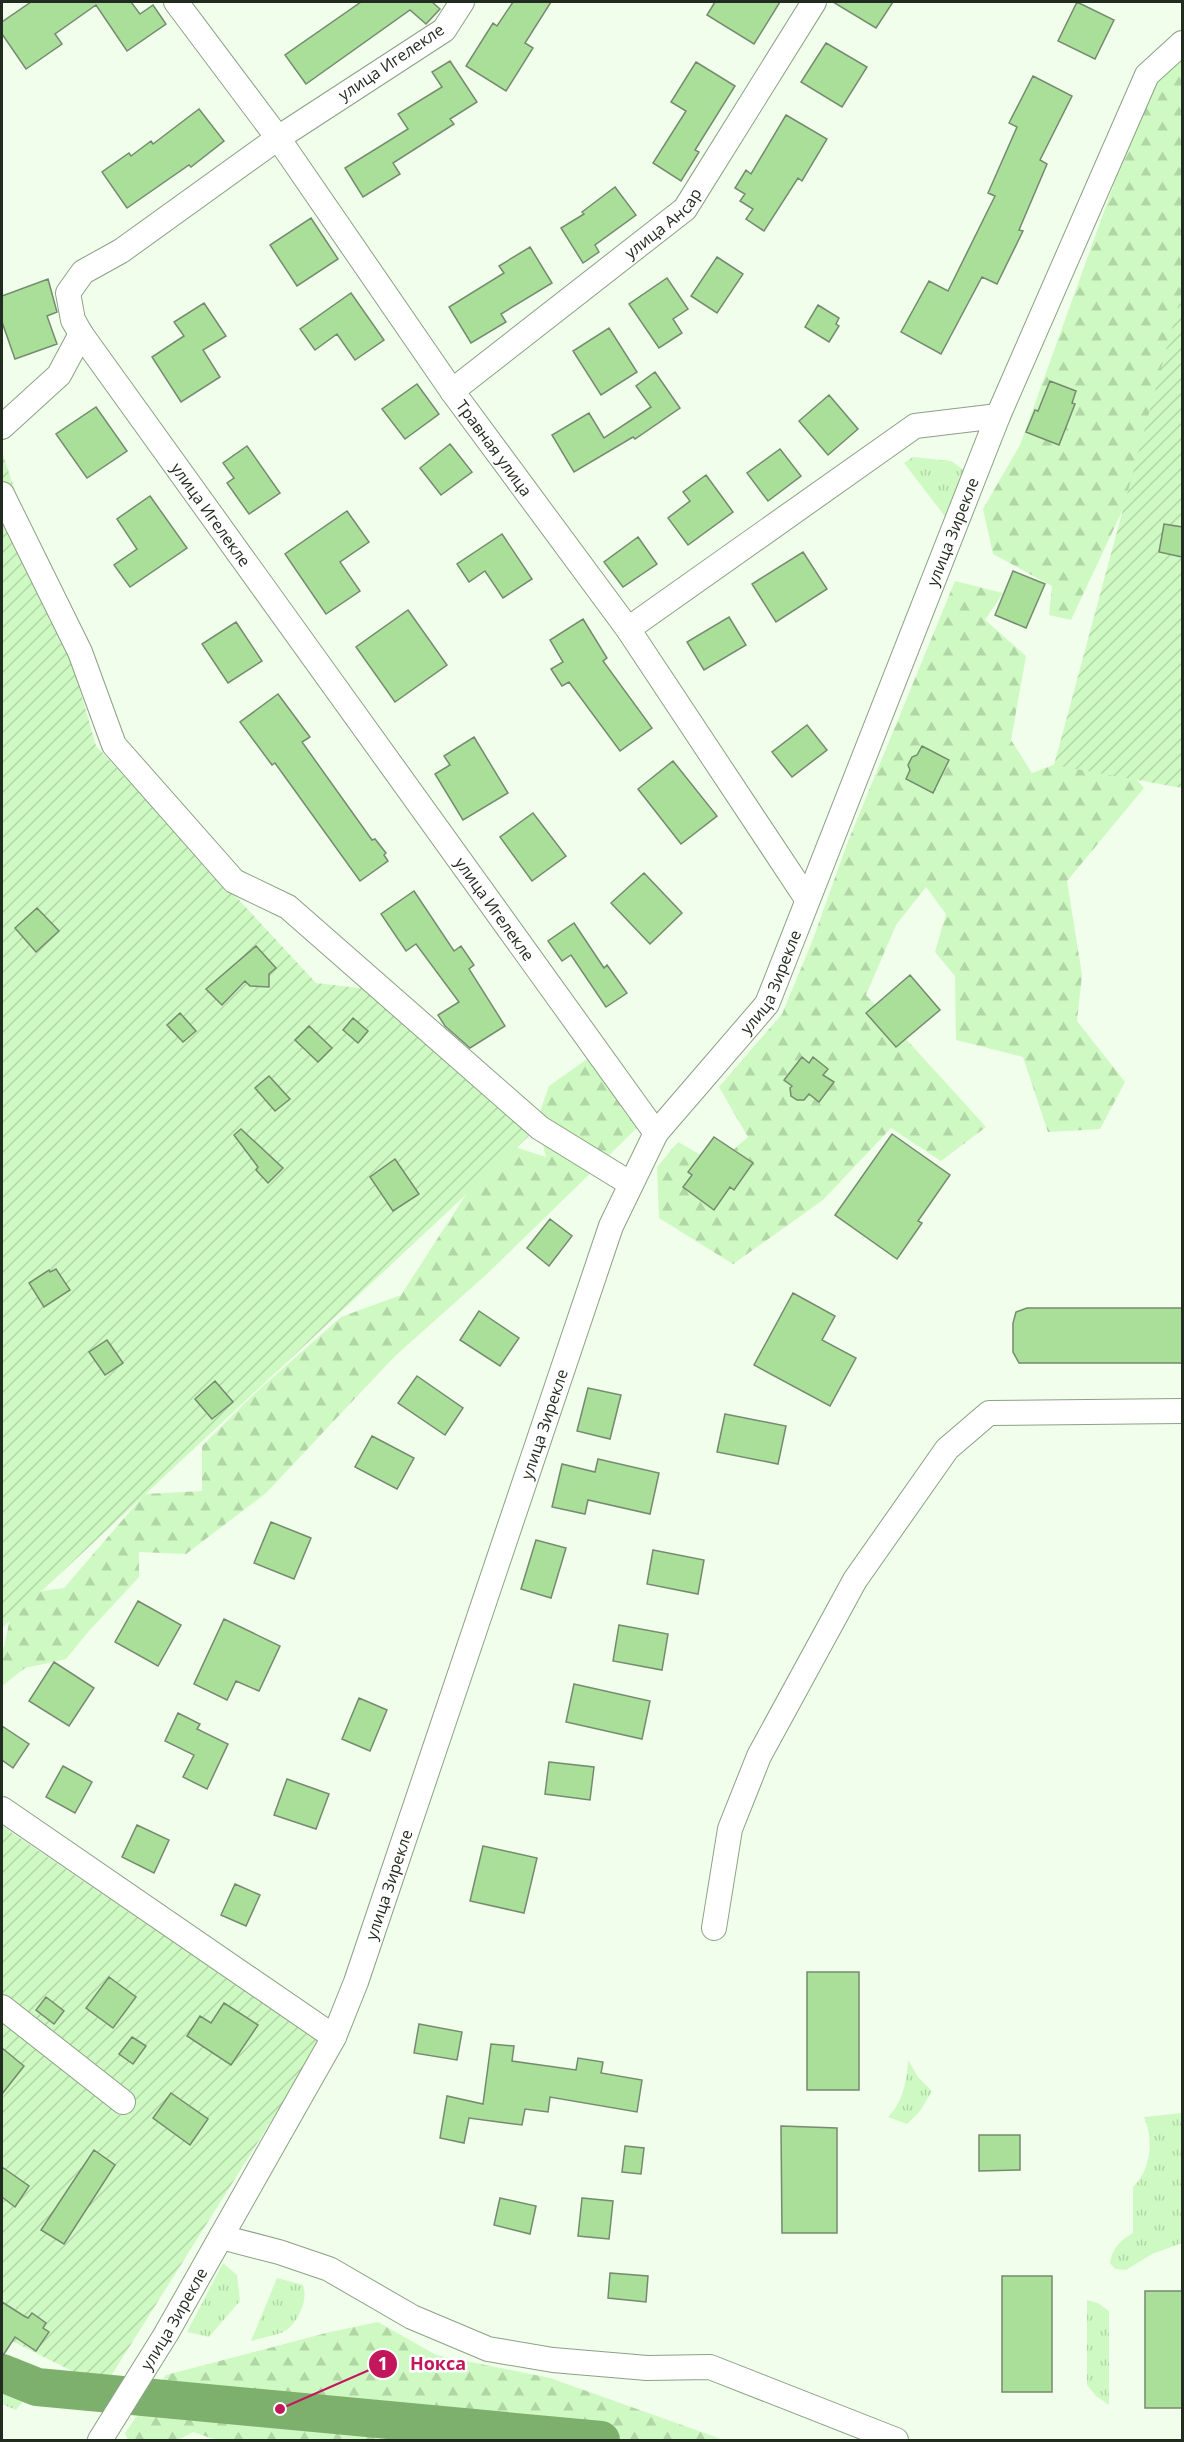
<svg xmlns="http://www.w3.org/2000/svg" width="1184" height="2442" viewBox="0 0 1184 2442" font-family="'Open Sans',sans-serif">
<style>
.grass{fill:url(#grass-tufts)}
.forest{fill:url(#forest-firs)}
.garden{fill:url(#garden-furrows)}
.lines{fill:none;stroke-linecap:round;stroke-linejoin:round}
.river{stroke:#7eb06d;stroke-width:38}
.building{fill:#aadf99;stroke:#758b6f;stroke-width:1.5}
.minor-casing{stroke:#8ba184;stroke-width:26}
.minor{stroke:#fff;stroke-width:24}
.labels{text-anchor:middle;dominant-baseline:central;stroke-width:5;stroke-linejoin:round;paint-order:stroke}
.street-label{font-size:16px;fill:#222b1f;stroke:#fff}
.leader{fill:none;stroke:#c2185b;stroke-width:2}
.callout-dot{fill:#c2185b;stroke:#fff;stroke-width:2}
.mark-label{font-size:18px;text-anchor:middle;font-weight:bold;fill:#fff}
.callout-label{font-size:18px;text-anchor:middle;font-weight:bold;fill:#c2185b;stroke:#fff;stroke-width:5;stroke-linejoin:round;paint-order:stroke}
</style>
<defs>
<pattern id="grass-tufts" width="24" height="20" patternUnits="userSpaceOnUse" patternTransform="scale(1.5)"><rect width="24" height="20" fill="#cff9c2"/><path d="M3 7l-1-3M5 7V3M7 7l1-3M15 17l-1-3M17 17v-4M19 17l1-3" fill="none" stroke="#b1d6a6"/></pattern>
<pattern id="forest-firs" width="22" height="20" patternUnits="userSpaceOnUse" patternTransform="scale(1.5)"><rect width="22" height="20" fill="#cff9c2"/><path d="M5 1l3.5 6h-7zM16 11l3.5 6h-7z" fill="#b1d6a6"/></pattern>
<pattern id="garden-furrows" width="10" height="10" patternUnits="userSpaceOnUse" patternTransform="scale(1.5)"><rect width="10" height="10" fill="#cff9c2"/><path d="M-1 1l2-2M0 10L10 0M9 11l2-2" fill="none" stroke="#b1d6a6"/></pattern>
</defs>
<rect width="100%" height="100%" fill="#f0feeb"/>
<path class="grass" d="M913,457L951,461L971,475L947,519L904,463Z
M908,2060L918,2077L932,2091L920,2111L907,2124L888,2117C903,2102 907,2081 908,2060Z
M1182,2113V2243L1152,2254L1126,2270L1115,2269L1110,2263C1112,2249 1120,2240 1133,2233V2187C1151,2170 1154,2139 1144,2117Z
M223,2263L237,2275L240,2301L209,2337L187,2332Z
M277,2278L303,2285C308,2299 300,2318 288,2329C280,2335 261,2338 251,2341Z
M1087,2300L1098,2303L1109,2311V2405L1096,2396L1087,2385Z
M2,2382L28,2395L16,2410L2,2404Z"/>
<path class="forest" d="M1182,55V352L1125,505L1071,620L1049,615L1052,586L993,554L983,509L1020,445L1150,84Z
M955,581L1003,593L985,620L1026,656L1011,740L1032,773L1106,745L1144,788L1067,881L1082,975L1077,1021L1125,1082L1100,1129L1048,1132L1023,1057L956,1040L955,976L935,952L946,914L926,887L896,925L866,995L986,1127L941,1161L891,1128L823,1200L733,1264L659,1218L657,1167L678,1142L717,1164L748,1137L719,1087L782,1014L812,942L847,844Z
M590,1057L641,1124L488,1273L394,1357L266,1493L186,1554L139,1552V1577L88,1632L66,1659L25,1668L2,1686V1647H4L15,1595L64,1588L145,1494L202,1491V1446L252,1396L341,1317L401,1295L469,1190L487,1138L546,1157L537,1120L549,1086Z
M378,2322L436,2355L550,2378L724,2440H217L193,2432L178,2440H128L125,2433L166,2375L330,2332Z"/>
<path class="garden" d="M1182,291V788L1054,765Z
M2,452L68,648L96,746L316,983L376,990L532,1133L2,1628Z
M2,1826L321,2042L104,2387L2,2336Z"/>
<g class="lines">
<path class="river" d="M2,2373L37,2387L601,2440"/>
</g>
<path class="building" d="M31,2H131L140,14L153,5L166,24L127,51L96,5L55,34L62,44L26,69L2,34V22Z
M361,2H432L440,9L426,24L410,10L306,84L285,55Z
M513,2H551L525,43L533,48L506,91L466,66L493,23L497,26Z
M715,2H780L754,44L707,15Z
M833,2H893L876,28Z
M1077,2L1114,20L1095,59L1058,41Z
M826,43L867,67L842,107L801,82Z
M450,61L477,102L450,119L454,124L393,163L400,174L363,197L345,168L408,129L398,114L442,87L432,72Z
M696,62L735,86L695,150L699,152L681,181L653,163L686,111L671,102Z
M1033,76L1072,96L1040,160L1047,164L1019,230L1023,231L997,284L982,277L941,354L901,332L929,281L948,291L995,196L988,193L1017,127L1009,123Z
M199,109L224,141L191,167L189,165L127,208L102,172L129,153L131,156L151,141L153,144Z
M786,115L827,139L802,181L798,178L764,231L746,219L753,209L740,201L745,194L735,188L746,170L751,174Z
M615,187L636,215L595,245L599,252L583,263L561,228L584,214L582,212Z
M311,218L338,259L297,286L270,245Z
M530,247L552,283L501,314L506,322L471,343L449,307L504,273L499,266Z
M717,257L743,274L717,313L691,296Z
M667,278L688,309L673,319L682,333L659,348L629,304Z
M48,279L57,312L47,316L57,344L15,359L2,322V296Z
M351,293L384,340L355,360L337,334L315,350L300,329Z
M204,303L226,336L203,350L220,377L181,402L152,357L184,336L174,322Z
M818,305L839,318L836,324L839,326L829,342L805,327Z
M609,328L637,372L601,395L573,351Z
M655,372L680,408L635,439L633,437L574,472L552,435L589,413L604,438L651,407L636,386Z
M1050,381L1076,391L1072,403L1075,404L1059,445L1026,432L1035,410L1038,411Z
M417,384L439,414L405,439L382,409Z
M829,395L858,429L828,455L799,421Z
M96,407L127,451L87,478L56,434Z
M450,444L472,472L441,495L420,468Z
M247,446L280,493L249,514L227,483L234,478L223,463Z
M780,449L801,476L768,501L747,473Z
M706,475L733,512L688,545L668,518L690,501L683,492Z
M150,496L187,548L130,587L114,565L137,549L117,519Z
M347,511L369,542L340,562L360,591L326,614L285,554Z
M1164,524L1182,527V557L1159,552Z
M502,534L532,579L503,598L485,571L469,582L457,564Z
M638,537L657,564L623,587L604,562Z
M803,552L827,589L776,622L752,584Z
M1013,571L1045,584L1026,628L995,615Z
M408,610L447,665L395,702L356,647Z
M729,617L746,645L704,670L687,642Z
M583,619L607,658L603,661L652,728L620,751L569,682L562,686L551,669L563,662L550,640Z
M236,622L262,661L228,683L202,644Z
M278,694L310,737L302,742L372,840L375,839L386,853L384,855L388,861L360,881L275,763L272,765L240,722Z
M807,725L827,750L792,777L772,752Z
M474,737L508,793L463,820L435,774L450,765L444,756Z
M922,746L949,760L933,793L906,779L910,770L908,765L912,757L917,755Z
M673,761L717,816L681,844L638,789Z
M533,813L566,856L532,881L500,837Z
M644,873L682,913L650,944L611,903Z
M414,891L454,951L461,946L474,965L469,969L505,1026L470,1048L445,1026L438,1015L459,1002L416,944L406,951L381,914Z
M37,908L59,931L36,952L15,928Z
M574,923L604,968L607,965L627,993L606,1007L571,955L562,961L548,941Z
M256,946L276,968L269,974V987L250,986L245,981L222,1005L206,989Z
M910,975L940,1010L896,1047L866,1013Z
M180,1013L196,1031L183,1042L167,1025Z
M353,1018L368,1031L358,1043L343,1030Z
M309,1026L332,1048L318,1062L295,1040Z
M802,1057L809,1063L813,1057L828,1069L823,1075L834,1082L819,1102L809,1094L804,1100H797L791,1096L790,1088L792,1086L784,1080Z
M269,1076L290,1099L275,1111L255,1088Z
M241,1129L283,1168L268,1183L256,1170L258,1167L234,1135Z
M892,1134L950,1175L918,1221L922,1223L897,1259L835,1215Z
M714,1137L753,1163L734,1190L730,1187L714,1210L683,1187L692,1175L688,1172Z
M395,1159L419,1194L393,1211L370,1177Z
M550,1219L572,1236L549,1266L527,1248Z
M56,1269L70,1290L44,1307L29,1283L49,1270L50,1272Z
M793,1293L835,1316L822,1340L856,1358L830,1406L754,1365Z
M1027,1308H1182V1363H1019L1013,1352V1323L1016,1312Z
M479,1311L519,1338L500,1366L460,1340Z
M107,1340L123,1363L105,1375L89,1352Z
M417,1376L463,1408L445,1435L398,1403Z
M215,1381L233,1402L212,1419L195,1399Z
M588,1388L621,1395L610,1439L577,1431Z
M725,1414L786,1426L778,1464L717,1452Z
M372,1436L414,1458L397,1489L355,1467Z
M598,1459L659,1473L650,1514L588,1500L585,1514L552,1507L562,1464L595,1472Z
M271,1522L311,1538L294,1579L254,1563Z
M536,1540L566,1548L551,1598L521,1589Z
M653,1550L704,1560L698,1594L647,1584Z
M138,1601L181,1625L158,1666L115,1642Z
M224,1619L280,1646L259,1691L236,1681L227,1700L194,1684Z
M619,1625L668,1634L662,1670L613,1661Z
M54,1662L94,1688L69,1726L29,1701Z
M574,1684L650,1701L642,1739L566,1722Z
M359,1698L387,1710L370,1751L342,1739Z
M178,1713L200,1724L197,1729L228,1744L207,1789L183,1777L194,1755L165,1741Z
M2,1726L29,1744L13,1768L2,1760Z
M549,1762L594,1767L590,1800L545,1794Z
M63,1766L92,1782L75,1813L46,1797Z
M287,1779L329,1794L316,1829L274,1815Z
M137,1825L169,1840L154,1873L122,1857Z
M483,1846L537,1858L524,1913L470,1901Z
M235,1884L260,1895L246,1926L221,1915Z
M807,1972H859V2090H807Z
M109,1977L136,1997L113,2028L86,2008Z
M46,1997L64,2011L54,2024L36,2010Z
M224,2003L258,2025L231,2065L187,2036L200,2016L211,2023Z
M419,2024L462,2032L457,2060L414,2053Z
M132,2037L146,2046L133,2064L119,2054Z
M491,2044L514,2046L512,2061L576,2070L578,2058L603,2062L601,2073L642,2080L637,2112L550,2097L548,2112L525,2109L522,2125L469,2118L464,2143L440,2138L447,2096L483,2104Z
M2,2048L24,2066L2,2094Z
M171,2093L208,2119L190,2145L153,2118Z
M781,2126L837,2128V2233H782Z
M979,2135H1020V2170L979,2171Z
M625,2146L644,2148L641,2174L622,2172Z
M94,2150L115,2165L64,2244L41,2230Z
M2,2167L29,2186L15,2207L2,2197Z
M500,2198L536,2206L530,2234L494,2225Z
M582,2198L613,2201L609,2239L578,2236Z
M610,2273L648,2276L646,2302L608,2298Z
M1002,2276H1052V2392H1002Z
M1145,2291H1182V2408H1145Z
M2,2302L24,2316L28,2318L32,2313L46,2323L43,2328L49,2332L36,2351L15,2337L2,2357Z"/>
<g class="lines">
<defs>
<g id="minor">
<path id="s1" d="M176,2L278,138L452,391L628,629L807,899"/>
<path id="s2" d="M462,2L444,30L278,138L121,251L83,272L68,293L73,320L81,334L656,1133"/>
<path id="s3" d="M452,391L685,209L814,2"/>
<path d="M2,427L59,375L81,334"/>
<path d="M2,494L80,652L114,745L234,881L288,907L540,1128L631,1184"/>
<path d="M628,629L915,426L998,416"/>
<path d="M2,1809L334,2037"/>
<path d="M714,1928L730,1829L759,1756L855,1580L947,1449L989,1413L1182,1411"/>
<path d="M2,2007L123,2102"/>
<path d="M221,2237L279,2252L329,2269L412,2317L488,2349L553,2360L647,2368L710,2367L896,2440"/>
<path id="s4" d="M100,2440L166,2334L334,2037L356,1982L611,1226L656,1133L767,1004L998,416L1147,75L1182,43"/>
</g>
</defs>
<use href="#minor" class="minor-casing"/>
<use href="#minor" class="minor"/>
</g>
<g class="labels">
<g class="street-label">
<text transform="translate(391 62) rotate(-34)">улица Игелекле</text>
<text stroke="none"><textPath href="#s3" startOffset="270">улица Ансар</textPath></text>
<text stroke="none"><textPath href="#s1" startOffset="548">Травная улица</textPath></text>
<text stroke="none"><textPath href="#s2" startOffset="760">улица Игелекле</textPath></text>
<text stroke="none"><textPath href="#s4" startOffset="2104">улица Зирекле</textPath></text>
<text stroke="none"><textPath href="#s2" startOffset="1246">улица Игелекле</textPath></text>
<text stroke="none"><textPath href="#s4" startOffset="1618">улица Зирекле</textPath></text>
<text stroke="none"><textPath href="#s4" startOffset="1114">улица Зирекле</textPath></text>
<text stroke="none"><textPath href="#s4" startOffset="628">улица Зирекле</textPath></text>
<text stroke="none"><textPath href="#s4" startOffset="142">улица Зирекле</textPath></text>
</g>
</g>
<path class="leader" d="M280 2409L383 2364"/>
<g class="callout-dot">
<circle cx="280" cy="2409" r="6"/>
<circle cx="383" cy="2364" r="15"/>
</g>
<g class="mark-label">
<text x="383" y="2370">1</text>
</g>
<g class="callout-label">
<text x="438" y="2370">Нокса</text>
</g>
<rect width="1184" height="2442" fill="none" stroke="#222b1f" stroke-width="6"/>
</svg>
